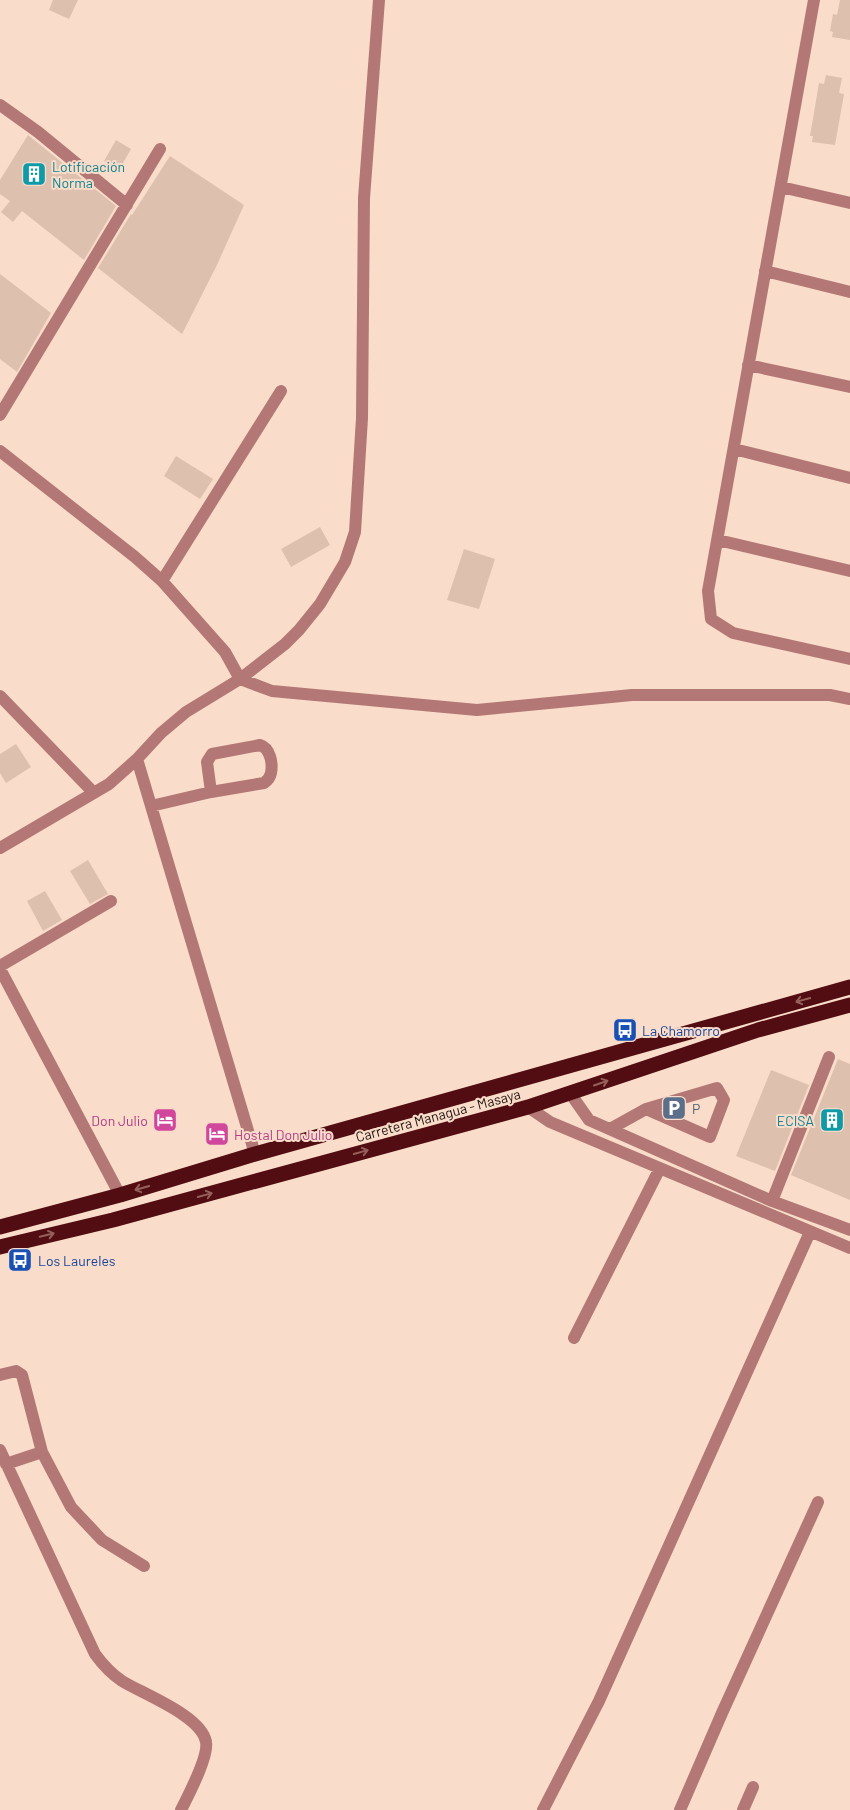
<svg xmlns="http://www.w3.org/2000/svg" width="850" height="1810" viewBox="0 0 850 1810" font-family="Barlow,sans-serif">
<style>
.building{fill:#ddc0ae}
.lines{fill:none;stroke-linecap:round;stroke-linejoin:round}
.minor{stroke:#b37875;stroke-width:12}
.highway{stroke:#510d11;stroke-width:15}
.oneway{stroke:#95605b}
.labels{text-anchor:middle;dominant-baseline:central;stroke-width:4;stroke-linejoin:round;paint-order:stroke}
.culture-label{font-size:14px;fill:#0d838f;stroke:#fadcca;text-anchor:start}
.transit-label{font-size:14px;fill:#164399;stroke:#fadcca;text-anchor:start}
.service-label{font-size:14px;fill:#4e5e75;stroke:#fadcca;text-anchor:start}
.street-label{font-size:14px;fill:#1e140d;stroke:#fadcca}
.hotel-label{font-size:14px;fill:#b23c85;stroke:#fadcca;text-anchor:end}
</style>
<rect width="100%" height="100%" fill="#fadcca"/>
<path class="building" d="M53,0H78L69,19L49,10Z
M840,0H850V40L832,37L833,32L830,31L833,14L837,15Z
M826,75L842,78L839,93L844,94L835,145L812,142L813,136H810L819,83L824,84Z
M28,135L116,206L84,260L22,211L13,222L1,212L10,201L0,194V180Z
M116,140L131,149L119,170L104,161Z
M170,156L244,205L216,267L182,334L98,268L131,214L132,215Z
M0,274L51,313L17,372L0,359Z
M176,456L213,479L200,499L164,476Z
M320,527L330,545L291,567L281,549Z
M464,549L495,559L479,609L447,600Z
M16,744L31,767L6,783L0,773V754Z
M88,860L108,894L90,904L70,871Z
M45,891L62,920L43,931L27,901Z
M838,1059L850,1064V1200L791,1175Z
M771,1070L809,1085L775,1171L736,1156Z"/>
<g class="lines">
<path class="minor" d="M814,0L708,591L711,619L733,633L850,659
M0,105L38,132L127,205
M781,187L850,203
M765,271L850,292
M748,365L850,387
M0,415L160,149
M734,449L850,478
M0,451L135,557L162,581L225,652L240,679L285,644L299,630L320,604L345,562L355,532L362,418L364,198L379,0
M718,540L850,571
M162,581L281,391
M0,696L94,793
M137,759L255,1154
M151,806L211,792L264,783C267,781 270,778 271,773C273,763 270,748 260,745L212,754L207,762L211,792
M0,848L109,784L137,759L161,733L186,712L240,679L272,691L477,710L632,695H830L850,699
M0,966L111,901
M0,969L120,1195
M570,1093L589,1120L772,1201L829,1057
M528,1107L550,1122L850,1248
M610,1129L646,1109L717,1088L724,1100L710,1137L646,1109
M772,1201L850,1230
M574,1338L660,1168
M0,1375L16,1371L22,1375L42,1452L71,1507L102,1540L144,1566
M0,1450L95,1654C103,1665 110,1673 122,1681C143,1694 202,1716 206,1742C209,1756 188,1796 181,1810
M6,1464L42,1452
M543,1810L599,1701L810,1232
M680,1810L722,1713L818,1502
M743,1810L753,1787"/>
<path class="highway" d="M0,1227L120,1195L255,1154L850,987
M0,1247L113,1220L528,1107L758,1030L850,1005"/>
</g>
<defs><path id="oneway-shaft" d="M-6 0H5M1.5-3L5.5 0L1.5 3" fill="none" stroke-width="1.6" stroke-linecap="round" stroke-linejoin="round" transform="scale(1.25)"/></defs>
<g class="oneway">
<use href="#oneway-shaft" transform="translate(803 1000) rotate(165)"/>
<use href="#oneway-shaft" transform="translate(601 1083) rotate(-19)"/>
<use href="#oneway-shaft" transform="translate(361 1152) rotate(-15)"/>
<use href="#oneway-shaft" transform="translate(142 1188) rotate(164)"/>
<use href="#oneway-shaft" transform="translate(205 1195) rotate(-15)"/>
<use href="#oneway-shaft" transform="translate(47 1235) rotate(-13)"/>
</g>
<defs>
<symbol id="building-square" viewBox="-11 -11 22 22"><rect x="-9" y="-9" width="18" height="18" rx="4" fill="#0f9aa8" stroke="#fadcca"/><path d="M-4-6H4V6H1V3H-1V6H-4ZM-2.5-4.3h1.7v1.8h-1.7ZM.8-4.3h1.7v1.8H.8ZM-2.5-1h1.7V.8h-1.7ZM.8-1h1.7V.8H.8Z" fill="#fff"/></symbol>
<symbol id="bus-square" viewBox="-11 -11 22 22"><rect x="-9" y="-9" width="18" height="18" rx="4" fill="#1a4fb4" stroke="#fadcca"/><path d="M-5-6H5V4H4V6H2V4H-2V6H-4V4H-5ZM-3.5-4V0h7V-4ZM-3.5 1.2v1.5H-2V1.2ZM2 1.2v1.5H3.5V1.2Z" fill="#fff"/></symbol>
<symbol id="parking-square" viewBox="-11 -11 22 22"><rect x="-9" y="-9" width="18" height="18" rx="4" fill="#5c6f8a" stroke="#fadcca"/><path d="M-3.5-5.5H1a3.5 3.5 0 0 1 0 7H-1V5.5H-3.5ZM-1-3.4V-.6H.8a1.4 1.4 0 0 0 0-2.8Z" fill="#fff"/></symbol>
<symbol id="hotel-square" viewBox="-11 -11 22 22"><rect x="-9" y="-9" width="18" height="18" rx="4" fill="#d1479c" stroke="#fadcca"/><path d="M-6-4.5h1.5V1H6V5H4.5V3h-9V5H-6ZM-4 0a1.8 1.8 0 1 1 3.6 0ZM.5 0V-2.5h3Q6-2.5 6 0Z" fill="#fff"/></symbol>
</defs>
<g fill-rule="evenodd">
<use href="#building-square" x="20" y="160" width="28" height="28"/>
<use href="#bus-square" x="611" y="1016" width="28" height="28"/>
<use href="#parking-square" x="660" y="1094" width="28" height="28"/>
<use href="#hotel-square" x="151" y="1106" width="28" height="28"/>
<use href="#building-square" x="818" y="1106" width="28" height="28"/>
<use href="#hotel-square" x="203" y="1120" width="28" height="28"/>
<use href="#bus-square" x="6" y="1246" width="28" height="28"/>
</g>
<g class="labels">
<g class="culture-label">
<text x="52" y="166">Lotificación<tspan x="52" dy="16">Norma</tspan></text>
<text x="814" y="1120" text-anchor="end">ECISA</text>
</g>
<g class="transit-label">
<text x="642" y="1030">La Chamorro</text>
<text x="38" y="1260">Los Laureles</text>
</g>
<g class="service-label">
<text x="692" y="1108">P</text>
</g>
<g class="street-label">
<text transform="translate(438 1115) rotate(-15)">Carretera Managua - Masaya</text>
</g>
<g class="hotel-label">
<text x="148" y="1120">Don Julio</text>
<text x="234" y="1134" text-anchor="start">Hostal Don Julio</text>
</g>
</g>
</svg>
